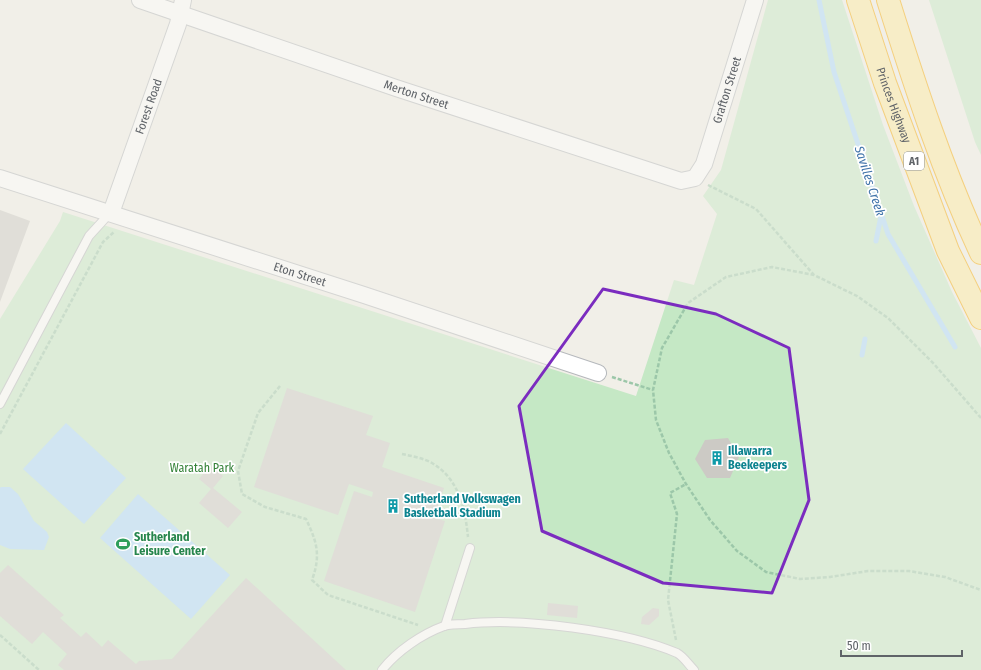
<svg xmlns="http://www.w3.org/2000/svg" width="981" height="670" viewBox="0 0 981 670" font-family="'Fira Sans Condensed',sans-serif">
<style>
.green{fill:#c5e8c5}
.water{fill:#aadaff}
.lines{fill:none;stroke-linecap:round;stroke-linejoin:round}
.stream{stroke:#aadaff;stroke-width:5}
.building{fill:#cccac5}
.service-casing{stroke:#b5b8bc;stroke-width:10}
.minor-casing{stroke:#b5b8bc;stroke-width:18}
.trunk-casing{stroke:#f9ab00;stroke-width:24}
.path{stroke:#9cc7a9;stroke-width:2.5;stroke-dasharray:4 2;stroke-linecap:butt}
.service{stroke:#fff;stroke-width:8}
.minor{stroke:#fff;stroke-width:16}
.trunk{stroke:#feeaa1;stroke-width:22}
.marked{fill:none;stroke:#7b2cbf;stroke-width:3;stroke-linejoin:round}
.labels{text-anchor:middle;dominant-baseline:central;stroke-width:3.5;stroke-linejoin:round;paint-order:stroke}
.shield{fill:#fff;stroke:#8f9295;stroke-width:1}
.shield-label{font-size:11px;font-weight:bold;fill:#5f6368}
.street-label{font-size:12px;fill:#5f6368;stroke:#fff}
.culture-label{font-size:12px;font-weight:bold;fill:#0d838f;stroke:#fff;text-anchor:start}
.park-label{font-size:12px;fill:#348238;stroke:#fff}
.leisure-label{font-size:12px;font-weight:bold;fill:#27864d;stroke:#fff;text-anchor:start}
.water-label{font-size:13px;font-style:italic;fill:#4174aa;stroke:#fff}
</style>
<rect width="100%" height="100%" fill="#f1efe8"/>
<path class="green" d="M768,0H842L883,125L914,206L952,292L981,348V670H0V319L60,221L63,212L636,396L674,280L694,285L717,214L703,196L721,170Z
M929,0H981V155L975,142Z"/>
<path class="water" d="M66,423L126,478L84,524L23,469Z
M1,487H10L18,494L34,521L47,532L49,537L44,550L10,549L0,545V488Z
M138,494L230,575L191,619L100,538Z"/>
<g class="lines">
<path class="stream" d="M819,0L834,72L888,234L955,347
M876,241L881,216
M862,355L865,339"/>
</g>
<path class="building" d="M0,210L30,221L0,302Z
M287,388L373,416L366,435L390,443L382,467L444,488L434,518L445,521L415,612L324,581L354,491L372,497L373,492L349,484L338,515L254,487Z
M728,438L739,457L730,478H707L695,459L705,440Z
M210,465L223,476L213,488L242,512L228,528L199,503L211,489L199,479Z
M8,565L64,615L60,618L81,637L86,632L102,647L108,640L136,664L139,661L172,659L246,578L346,670H64L58,665L67,654L43,632L32,644L0,616V573Z
M548,603L578,606L577,618L547,615Z
M653,608L659,609V616L649,625L641,624L642,617Z"/>
<g class="lines">
<defs>
<path id="service" d="M0,404L89,236L110,213
M445,626L470,548
M382,670C397,651 422,634 444,626C450,624 458,624 465,624C521,617 625,631 677,653C683,656 689,665 694,670"/>
<g id="minor">
<path id="s1" d="M140,0L396,88L681,181L695,178L704,164L755,0"/>
<path id="s2" d="M0,178L364,295L598,373"/>
<path id="s3" d="M111,213L178,24L183,0"/>
</g>
<g id="trunk">
<path id="s4" d="M858,0L885,83L948,251L981,318"/>
<path d="M888,0C915,86 943,172 981,253"/>
</g>
</defs>
<use href="#service" class="service-casing"/>
<use href="#minor" class="minor-casing"/>
<use href="#trunk" class="trunk-casing"/>
<path class="path" d="M708,185L756,209L814,275
M612,377L653,390
M280,386L258,413L238,471L242,494L265,507L306,519C317,542 321,555 312,580L328,595L418,625
M981,418L934,364L888,318L857,296L814,275L772,267L726,277L688,303L662,348L653,390L656,420L669,453L686,484L710,520L737,551L766,572L800,579L830,577L868,571H909L945,577L981,590
M0,434L103,242L114,232
M402,454C412,456 423,458 432,463C459,479 465,508 468,537
M0,635L39,670
M676,640L668,600L677,514L670,493L686,484"/>
<use href="#service" class="service"/>
<use href="#minor" class="minor"/>
<use href="#trunk" class="trunk"/>
</g>
<path d="M0 0H981V670H0ZM603,289L716,314L789,348L809,500L772,593L663,583L542,531L519,406Z" fill="#f1efe8" fill-opacity=".55" fill-rule="evenodd"/>
<path class="marked" d="M603,289L716,314L789,348L809,500L772,593L663,583L542,531L519,406Z"/>
<defs>
<symbol id="building-bare" viewBox="-9 -9 18 18"><path d="M-4-6H4V6H1V3H-1V6H-4ZM-2.5-4.3h1.7v1.8h-1.7ZM.8-4.3h1.7v1.8H.8ZM-2.5-1h1.7V.8h-1.7ZM.8-1h1.7V.8H.8Z" fill="#0f9aa8" stroke="#fff" stroke-width="2.5" paint-order="stroke"/></symbol>
<symbol id="stadium-bare" viewBox="-9 -9 18 18"><path d="M0-5a6.5 5 0 1 0 0 10a6.5 5 0 1 0 0-10ZM-3.5-1.8h7v3.6h-7Z" fill="#2e9e5b" stroke="#fff" stroke-width="2.5" paint-order="stroke"/></symbol>
</defs>
<g fill-rule="evenodd">
<use href="#building-bare" x="707" y="448" width="20" height="20"/>
<use href="#building-bare" x="383" y="496" width="20" height="20"/>
<use href="#stadium-bare" x="113" y="534" width="20" height="20"/>
</g>
<g class="labels">
<rect class="shield" x="904" y="152" width="20" height="18" rx="3"/>
<g class="shield-label">
<text x="914" y="161">A1</text>
</g>
<g class="street-label">
<text stroke="none"><textPath href="#s1" startOffset="679">Grafton Street</textPath></text>
<text stroke="none"><textPath href="#s1" startOffset="292">Merton Street</textPath></text>
<text stroke="none"><textPath href="#s4" startOffset="111">Princes Highway</textPath></text>
<text stroke="none"><textPath href="#s3" startOffset="113">Forest Road</textPath></text>
<text stroke="none"><textPath href="#s2" startOffset="315">Eton Street</textPath></text>
</g>
<g class="culture-label">
<text x="728" y="451">Illawarra<tspan x="728" dy="14">Beekeepers</tspan></text>
<text x="404" y="499">Sutherland Volkswagen<tspan x="404" dy="14">Basketball Stadium</tspan></text>
</g>
<g class="park-label">
<text x="202" y="468">Waratah Park</text>
</g>
<g class="leisure-label">
<text x="134" y="537">Sutherland<tspan x="134" dy="14">Leisure Center</tspan></text>
</g>
<g class="water-label">
<text transform="translate(870 181) rotate(72)">Savilles Creek</text>
</g>
</g>
<path d="M841 650v6h121v-6" fill="none" stroke="#5f6368" stroke-width="2"/>
<text x="847" y="650" font-size="12" fill="#5f6368" stroke="#ffffff" stroke-width="3" paint-order="stroke">50 m</text>
</svg>
